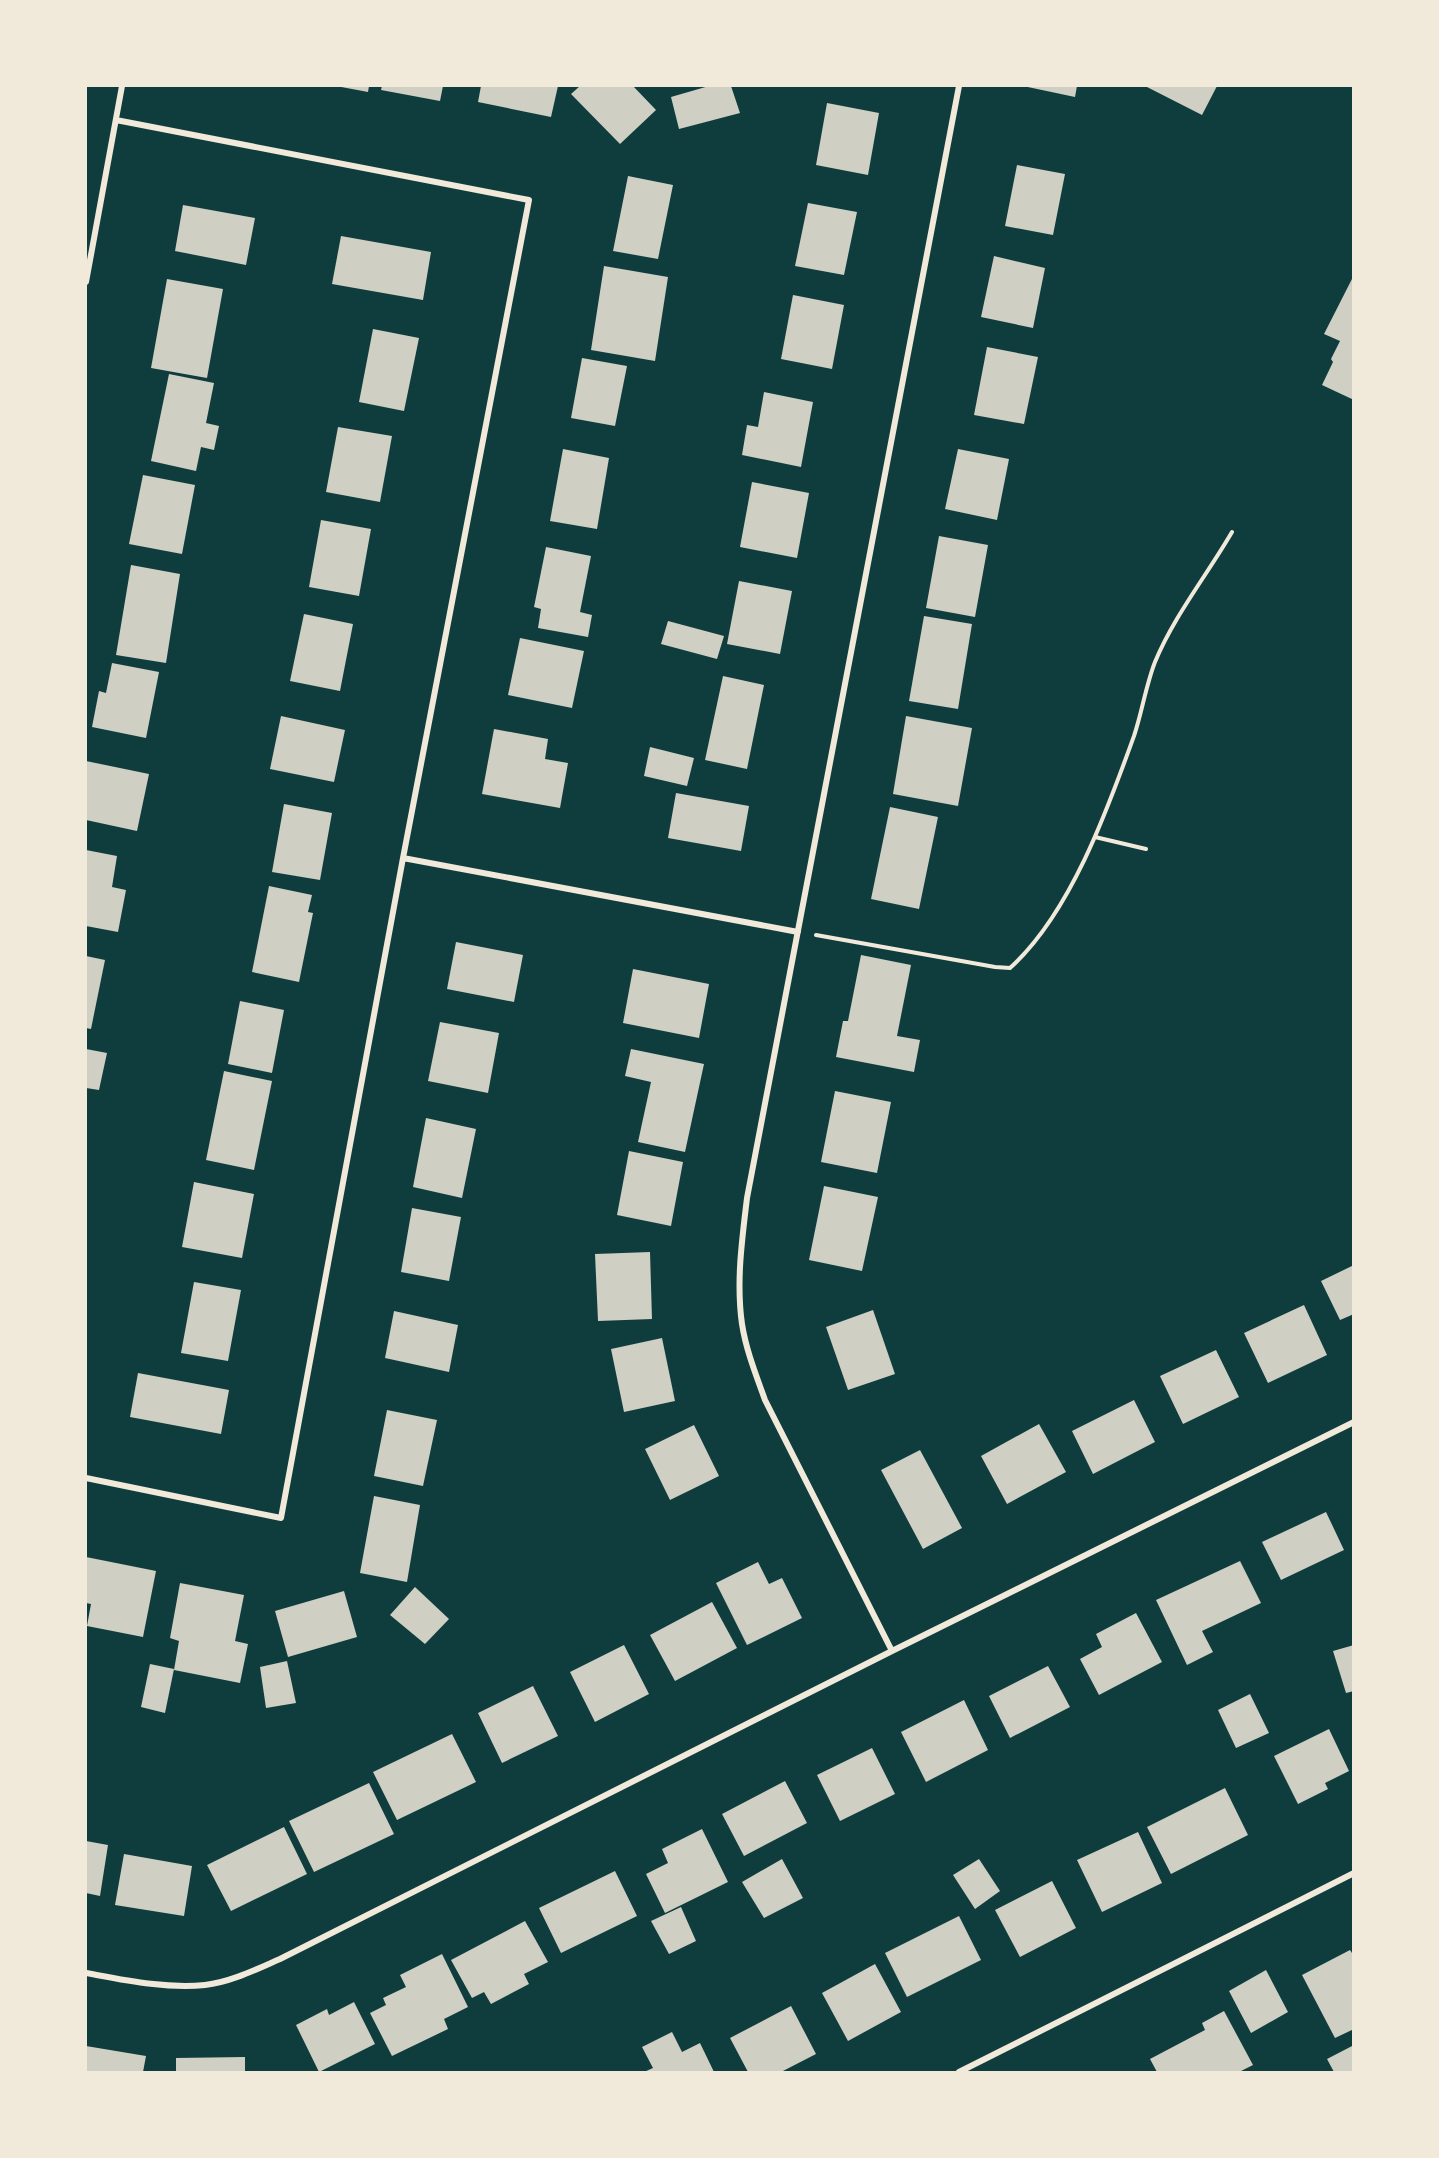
<svg xmlns="http://www.w3.org/2000/svg" width="1439" height="2158" viewBox="0 0 1439 2158" font-family="'Source Sans 3',sans-serif">
<style>
.building{fill:#cfcfc3}
.lines{fill:none;stroke-linecap:round;stroke-linejoin:round}
.path{stroke:#f1e9da;stroke-width:4}
.minor{stroke:#f1e9da;stroke-width:6}
</style>
<rect width="100%" height="100%" fill="#0f3d3e"/>
<path class="building" d="M336,86H369L368,92Z
M382,86H443L440,101L381,90Z
M481,86H558L551,117L478,102Z
M580,86H633L656,110L620,144L571,94Z
M709,86H731L740,113L679,129L671,97Z
M1023,86H1077L1075,97Z
M1145,86H1217L1202,115Z
M827,103L879,113L868,175L816,165Z
M1017,165L1065,174L1053,235L1005,226Z
M628,176L673,185L658,259L613,251Z
M808,203L857,212L844,275L795,266Z
M183,205L255,218L246,265L175,251Z
M341,236L431,252L423,300L332,284Z
M994,256L1045,268L1033,328L981,317Z
M604,266L668,277L655,361L591,350Z
M1354,275V400L1322,385L1333,362L1331,359L1340,341L1324,334Z
M167,279L223,289L207,378L151,368Z
M793,295L844,305L832,369L781,359Z
M373,329L419,338L404,411L359,402Z
M987,347L1038,357L1024,424L974,415Z
M582,358L627,366L615,426L571,418Z
M169,374L214,383L206,423L219,426L214,450L201,447L196,471L151,461Z
M764,392L813,402L801,467L742,455L747,425L758,427Z
M338,427L392,436L380,502L326,492Z
M563,449L609,458L597,529L550,521Z
M958,449L1009,459L997,520L945,509Z
M143,475L195,485L182,554L129,544Z
M752,482L809,493L797,558L740,547Z
M321,520L371,529L359,596L309,587Z
M939,536L988,545L975,617L926,608Z
M546,547L591,556L580,612L592,615L588,637L538,628L541,609L534,607Z
M131,565L180,574L166,663L116,655Z
M739,581L792,591L780,654L727,644Z
M304,614L353,624L340,691L290,681Z
M924,616L972,624L958,709L909,701Z
M668,621L724,636L717,659L661,644Z
M520,638L584,651L572,708L508,695Z
M112,663L159,672L146,738L92,727L99,691L106,693Z
M723,676L764,685L747,769L705,760Z
M281,716L345,730L334,782L270,769Z
M906,716L972,728L958,806L893,794Z
M494,729L548,739L545,759L568,763L560,808L482,794Z
M650,747L694,758L687,786L644,776Z
M86,761L149,774L137,831L86,820Z
M676,793L749,806L741,851L668,838Z
M284,804L332,813L320,880L272,872Z
M890,807L938,817L919,909L871,899Z
M86,850L117,856L112,887L126,890L118,932L86,926Z
M269,886L312,895L308,912L313,913L299,982L252,972Z
M456,942L523,955L514,1002L447,989Z
M861,955L911,965L897,1036L920,1040L914,1072L836,1057L843,1021H848Z
M86,956L105,960L91,1029L86,1028Z
M633,969L709,984L699,1038L623,1023Z
M240,1001L284,1010L272,1073L228,1064Z
M440,1022L499,1033L488,1093L428,1081Z
M86,1049L107,1053L99,1090L86,1088Z
M631,1049L704,1064L685,1152L638,1142L651,1082L625,1076Z
M224,1071L272,1081L254,1170L206,1160Z
M835,1091L891,1102L877,1173L821,1162Z
M426,1118L476,1129L462,1198L413,1187Z
M629,1151L683,1162L671,1226L617,1215Z
M194,1182L254,1194L242,1258L182,1247Z
M824,1186L878,1197L862,1271L809,1260Z
M412,1208L461,1217L449,1281L401,1272Z
M650,1252L652,1319L598,1321L595,1254Z
M1354,1265V1314L1340,1320L1321,1281Z
M194,1282L241,1290L228,1361L181,1353Z
M1304,1305L1327,1355L1268,1383L1244,1333Z
M873,1310L895,1374L848,1390L826,1327Z
M394,1311L458,1325L449,1372L385,1358Z
M662,1338L675,1401L624,1412L611,1349Z
M1216,1350L1239,1397L1183,1424L1160,1376Z
M138,1373L229,1390L221,1434L130,1417Z
M1134,1400L1155,1442L1093,1474L1072,1431Z
M387,1410L437,1420L423,1486L374,1476Z
M1039,1424L1066,1472L1007,1504L981,1456Z
M694,1425L719,1476L670,1500L645,1449Z
M920,1450L962,1528L923,1549L881,1470Z
M374,1496L420,1505L407,1582L360,1573Z
M1326,1512L1344,1550L1281,1580L1262,1542Z
M86,1557L156,1571L143,1637L87,1626L91,1604L86,1603Z
M1240,1561L1261,1603L1202,1631L1213,1652L1187,1665L1156,1600Z
M758,1562L769,1584L782,1578L802,1618L747,1645L716,1583Z
M180,1583L244,1595L235,1641L248,1644L240,1683L174,1670L179,1641L170,1638Z
M415,1587L449,1619L425,1644L390,1615Z
M344,1591L357,1637L288,1657L275,1611Z
M712,1602L737,1648L675,1681L650,1635Z
M1136,1613L1162,1662L1099,1695L1080,1659L1102,1647L1096,1634Z
M624,1645L649,1694L595,1722L570,1672Z
M1354,1645V1691L1346,1693L1333,1651Z
M287,1661L296,1703L266,1708L260,1667Z
M150,1664L174,1669L165,1713L141,1707Z
M1048,1666L1070,1707L1010,1738L989,1696Z
M533,1686L558,1736L502,1763L478,1713Z
M1250,1694L1269,1733L1236,1748L1218,1710Z
M964,1700L988,1750L926,1782L901,1732Z
M1329,1729L1349,1771L1325,1783L1328,1789L1298,1804L1274,1756Z
M452,1734L476,1782L397,1820L373,1772Z
M872,1748L895,1794L840,1821L817,1775Z
M785,1781L807,1823L744,1856L722,1814Z
M369,1783L394,1834L314,1872L289,1821Z
M1225,1788L1248,1835L1171,1874L1147,1827Z
M284,1827L307,1874L231,1911L207,1865Z
M702,1829L728,1882L665,1913L646,1874L668,1863L662,1849Z
M1138,1832L1162,1883L1102,1912L1077,1860Z
M86,1841L108,1845L100,1896L86,1893Z
M124,1854L192,1866L184,1916L115,1905Z
M782,1859L803,1898L764,1918L742,1882Z
M979,1859L1000,1891L975,1909L953,1875Z
M615,1871L637,1916L561,1953L539,1908Z
M1052,1881L1076,1928L1020,1957L995,1910Z
M681,1907L696,1941L669,1954L651,1921Z
M959,1916L981,1960L907,1997L885,1953Z
M525,1921L548,1962L524,1974L529,1984L491,2004L484,1992L472,1998L451,1960Z
M1350,1950L1354,1956V2029L1335,2038L1302,1975Z
M442,1954L468,2007L444,2019L448,2029L392,2056L370,2013L386,2005L383,1998L406,1987L400,1975Z
M875,1964L901,2012L848,2041L822,1993Z
M1266,1970L1288,2012L1251,2033L1229,1991Z
M354,2002L375,2044L319,2072L296,2025L327,2009L329,2015Z
M791,2006L816,2054L781,2072H748L730,2038Z
M1224,2011L1253,2065L1239,2072H1157L1150,2059L1205,2030L1202,2023Z
M672,2032L682,2052L700,2043L714,2072H644L653,2068L642,2047Z
M1354,2045V2072H1334L1327,2059Z
M86,2046L146,2056L143,2072H86Z
M245,2057V2072H176V2058Z"/>
<g class="lines">
<path class="path" d="M1095,837L1146,849
M816,935L995,967L1010,968C1070,914 1107,811 1134,736C1142,712 1146,685 1155,662C1174,616 1207,575 1232,532"/>
<path class="minor" d="M86,282L122,86
M403,858L798,932
M86,1478L281,1518L403,858L529,200L116,120
M892,1651L765,1400C756,1375 746,1350 742,1324C736,1282 742,1240 747,1198L959,86
M86,1973C124,1980 166,1989 205,1985C231,1982 257,1969 280,1959L892,1651L1354,1422
M959,2072L1354,1873"/>
</g>
<rect width="1439" height="2158" fill="none" stroke="#f1e9da" stroke-width="174"/>
</svg>
